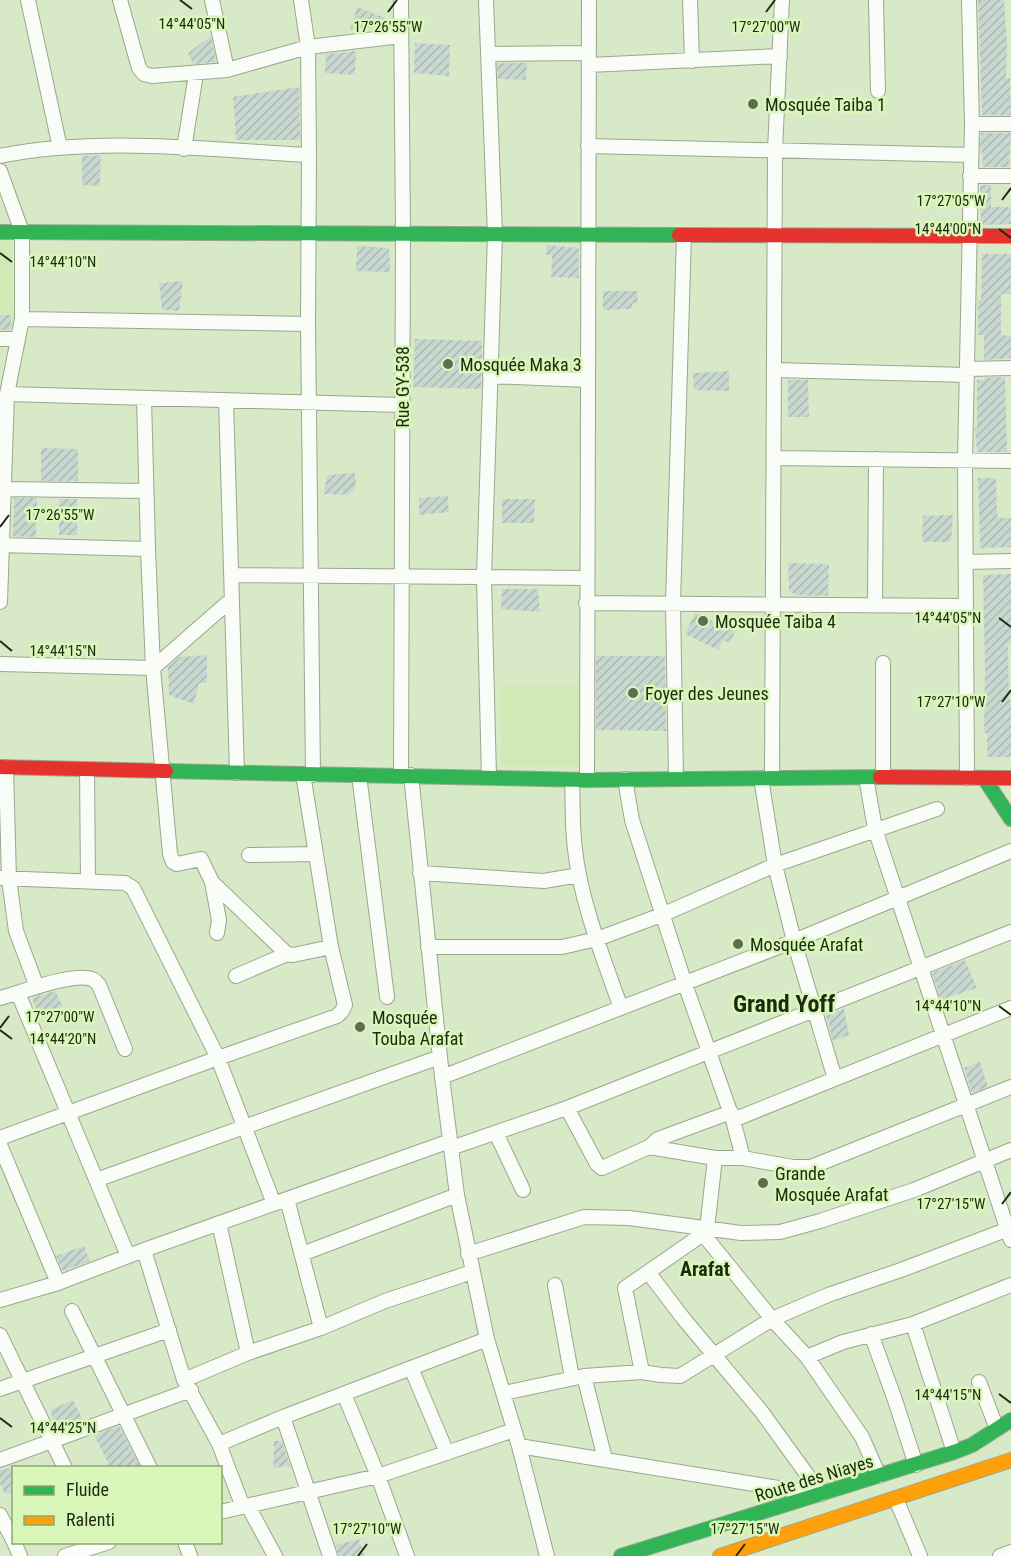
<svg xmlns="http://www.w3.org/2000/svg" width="1011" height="1556" viewBox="0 0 1011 1556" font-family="'Roboto Condensed',sans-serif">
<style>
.built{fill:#d1eab5}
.building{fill:url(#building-hatch)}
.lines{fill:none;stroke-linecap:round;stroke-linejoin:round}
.street-casing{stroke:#9aa78d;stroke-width:16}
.fast-casing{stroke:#9aa78d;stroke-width:16}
.slow-casing{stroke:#9aa78d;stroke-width:16}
.jam-casing{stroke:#9aa78d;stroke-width:16}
.street{stroke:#f9fcf7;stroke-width:14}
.fast{stroke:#30b455;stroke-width:14}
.slow{stroke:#ff9f0a;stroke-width:14}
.jam{stroke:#e5322d;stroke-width:14}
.ticks{fill:none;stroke:#1e2911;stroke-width:2}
.poi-dot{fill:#5f6c51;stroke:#d9f7b9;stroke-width:2}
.labels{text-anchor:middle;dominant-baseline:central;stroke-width:5;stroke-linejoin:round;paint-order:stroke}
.poi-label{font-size:18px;fill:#1e2911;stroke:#d9f7b9;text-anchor:start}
.street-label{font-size:18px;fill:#1e2911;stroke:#d9f7b9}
.neighbourhood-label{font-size:20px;font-weight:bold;fill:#1e2911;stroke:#d9f7b9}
.district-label{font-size:24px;font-weight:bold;fill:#1e2911;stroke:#d9f7b9}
.ticks-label{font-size:15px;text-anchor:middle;fill:#1e2911;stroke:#d9f7b9;stroke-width:5;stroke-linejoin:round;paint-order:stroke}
</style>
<defs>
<pattern id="building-hatch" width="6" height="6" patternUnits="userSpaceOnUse" patternTransform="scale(1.5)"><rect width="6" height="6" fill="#c8d8d1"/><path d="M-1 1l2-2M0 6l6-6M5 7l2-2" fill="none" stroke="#abb9b2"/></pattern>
</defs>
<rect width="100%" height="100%" fill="#d8e9c7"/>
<path class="built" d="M0,235H11L14,328H0Z
M500,685H582L581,766H501Z"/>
<path class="building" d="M978,0H1004L1007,43L1006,78H1010L1011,115H982Z
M357,7L385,18L387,26L350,30Z
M211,36L216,62L193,64L188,53Z
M415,43L450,45L449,76L414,73Z
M356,51L355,75L325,73L326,54Z
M497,63H527L526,80L498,79Z
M299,87L300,140H236L233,97Z
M981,133H1011L1009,167H983L982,150H980Z
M101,155L100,186L82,185V156Z
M980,185H991V207H1008L1011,208V224L981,225Z
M547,245L579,248V278L551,277L552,255H546Z
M357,246L389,248L390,272L356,271Z
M982,254H1011V294H1001V335L1011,336V358L984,360V335H978V300H981Z
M183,281L179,311L162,310L159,283Z
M603,291H638L637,303H633L631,309L603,310Z
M0,315H11V330H0Z
M415,339L482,341L481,389L413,387Z
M729,371V391L694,390L693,373Z
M1005,377L1007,452H977L975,428H977V380H984V378Z
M788,380H808L809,417H788Z
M41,448L78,449V481H41Z
M355,473L356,487L349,495L324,494L327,475Z
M978,478H996L997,515L998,518H1011V547L980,548Z
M448,496L449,512L419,515V498Z
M14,498H37L36,537L13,536Z
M59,499H77V535H59Z
M502,499H535L534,523H502Z
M953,515L951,542H922L923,516Z
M788,563L829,564L828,596L796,595L789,591Z
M1011,574V643L1008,644L1009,700H1011V757H987V733H984L985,673L983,575Z
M502,589H538L540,612L501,609Z
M695,613L735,631L730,643L723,640L718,650L685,634Z
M207,655V683H199L194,704L169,695L168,667L179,657Z
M596,656H665L666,731L596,730Z
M965,960L977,988L941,1000L932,973Z
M55,991L63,1006L39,1015L32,998Z
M844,1008L849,1035L833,1041L826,1015Z
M980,1062L988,1087L972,1093L964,1068Z
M84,1246L90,1261L63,1271L56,1256Z
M73,1400L83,1420L57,1430L50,1410Z
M119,1426L140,1467H110L94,1435Z
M274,1441H282L290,1466L273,1468Z
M14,1467V1491L5,1494L0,1484V1470Z
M359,1539L364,1556H339L336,1545Z"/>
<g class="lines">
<defs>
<path id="street" d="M28,0L60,148
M120,0L139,68L144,74L152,76L227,70L308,47L309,155
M212,0L227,70
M301,0L308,47L401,36
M486,0L495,234L484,577L489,777
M690,0L692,61
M876,0L878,91
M488,54L589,53
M589,65L780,56
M972,124H1011
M588,146L971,155
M184,149L196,74
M0,156C99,136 209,150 309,155L308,324L313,775
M0,171L22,232V319L7,394L0,602
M970,176H1011
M22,319L308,324
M0,339H18
M967,369L1011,368
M774,370L967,375
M490,376L588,380
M7,394L402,405
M144,398L148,549L153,668L170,854L173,862L177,864L201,859L212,882L287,954L293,955L331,947
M226,400L237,773
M774,458L1011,461
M4,489L146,491
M0,545L148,549
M966,562L1011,561
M232,575L587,578
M586,603L966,606
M875,605L876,459
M0,664L153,668L232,599
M6,767L9,879L16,931L37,987
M87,770L88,881
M359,775L387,997
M401,775L403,234L401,0
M411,775L442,1077L457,1195L487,1339L519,1446L547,1556
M866,777L875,829L1011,1240
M883,777V663
M676,778L673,603L684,235
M761,778L775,865L794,941L835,1079
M772,778L775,150L782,0
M967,778L965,460L972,124L969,0
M625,779L632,820L685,984L733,1120L743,1158
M572,780C573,803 572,826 575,849C580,900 604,960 621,1008
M587,780L589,0
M249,855L316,854
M420,873L544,881L579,875
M0,878L125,883L133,888L218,1058L274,1204
M212,882L219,920L217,933
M428,947H562L597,939L664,914L775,865L937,809
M236,976L287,954
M18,993L128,1256
M0,998C20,993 73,972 92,979C95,980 97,983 99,985L125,1049
M442,1077L794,941L1011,851
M567,1108L597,1164L602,1168L649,1147L715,1158H743L793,1167H811L1011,1087
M733,1120L1011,1008
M496,1133L523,1190
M0,1138L218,1058L337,1016L342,1011L345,1005L331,947L303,774
M0,1145L58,1283
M649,1147L658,1139L731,1112
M451,1148L567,1108L1011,932
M96,1180L440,1057
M287,1199L321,1328
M219,1223L248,1353
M703,1234L772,1319L807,1357L862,1437L879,1476
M144,1250L184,1380L219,1444L243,1507
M302,1254L457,1195
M468,1254L584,1217L629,1218L741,1233L780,1232L820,1221L914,1190L1011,1150
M648,1272L683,1318L761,1411L821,1494
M555,1285L572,1378
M0,1300L58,1283L144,1250L450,1141
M72,1311L150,1468
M913,1324L954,1452
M871,1334L895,1400L916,1465
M0,1335L65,1468
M807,1357L843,1342L913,1324L1011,1285
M411,1368L447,1453
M642,1372L625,1288L703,1234L707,1229L715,1158
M584,1376L605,1459
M184,1380L248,1353L321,1328L385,1301L472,1272
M979,1382L997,1429
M0,1389L169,1330
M504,1393L584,1376L642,1372L661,1375L680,1376L772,1319L828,1295L901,1270L1011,1228
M344,1394L378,1476L407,1556
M283,1417L330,1556
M219,1444L283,1417L487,1339
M519,1446L816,1494
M0,1460L191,1390
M896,1499L920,1556
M248,1506L275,1556
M220,1512L378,1476L514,1430
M0,1515L14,1542
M14,1542L20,1556
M185,1542L190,1556
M65,1556L109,1542
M1000,1556L1011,1552"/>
<path id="fast" d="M0,232L679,235
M166,771L587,780L880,777
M984,778L1011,819
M621,1556L954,1452L972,1445L1011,1420"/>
<path id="slow" d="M720,1556L1011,1460"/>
<path id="jam" d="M679,235L1011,236
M0,767L166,771
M880,777L1011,778"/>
</defs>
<use href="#street" class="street-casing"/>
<use href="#fast" class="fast-casing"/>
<use href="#slow" class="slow-casing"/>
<use href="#jam" class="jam-casing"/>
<use href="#street" class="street"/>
<use href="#fast" class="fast"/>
<use href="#slow" class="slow"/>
<use href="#jam" class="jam"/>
</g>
<path class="ticks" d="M180,0L192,9M388,12L397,0M766,12L775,0M1002,200L1011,188M999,229L1011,238M0,253L12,262M0,527L9,515M999,618L1011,627M0,641L12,651M1002,702L1011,690M999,1006L1011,1015M0,1028L9,1016M0,1030L12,1039M1002,1204L1011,1192M999,1394L1011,1403M0,1418L12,1427M358,1556L367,1544M736,1556L745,1544"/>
<g class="poi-dot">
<circle cx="753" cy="104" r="6"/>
<circle cx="448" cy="364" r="6"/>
<circle cx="703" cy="621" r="6"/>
<circle cx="633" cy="693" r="6"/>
<circle cx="738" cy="944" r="6"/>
<circle cx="360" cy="1027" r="6"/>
<circle cx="763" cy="1183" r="6"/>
</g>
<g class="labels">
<g class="poi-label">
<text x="765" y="104">Mosquée Taiba 1</text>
<text x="460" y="364">Mosquée Maka 3</text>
<text x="715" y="621">Mosquée Taiba 4</text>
<text x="645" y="693">Foyer des Jeunes</text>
<text x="750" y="944">Mosquée Arafat</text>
<text x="372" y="1017">Mosquée<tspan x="372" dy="21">Touba Arafat</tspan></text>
<text x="775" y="1173">Grande<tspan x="775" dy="21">Mosquée Arafat</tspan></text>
</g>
<g class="street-label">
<text transform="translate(402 387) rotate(-90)">Rue GY-538</text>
<text transform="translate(814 1478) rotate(-17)">Route des Niayes</text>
</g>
<g class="neighbourhood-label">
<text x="705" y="1269">Arafat</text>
</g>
<g class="district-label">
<text x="784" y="1004">Grand Yoff</text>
</g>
</g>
<g class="ticks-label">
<text x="192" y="29">14°44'05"N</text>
<text x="388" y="32">17°26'55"W</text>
<text x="766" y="32">17°27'00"W</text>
<text x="951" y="206">17°27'05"W</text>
<text x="948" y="234">14°44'00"N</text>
<text x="63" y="267">14°44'10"N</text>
<text x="60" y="520">17°26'55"W</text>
<text x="948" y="623">14°44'05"N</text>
<text x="63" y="656">14°44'15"N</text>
<text x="951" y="707">17°27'10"W</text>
<text x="948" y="1011">14°44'10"N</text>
<text x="60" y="1022">17°27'00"W</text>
<text x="63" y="1044">14°44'20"N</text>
<text x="951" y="1209">17°27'15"W</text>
<text x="948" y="1400">14°44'15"N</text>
<text x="63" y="1433">14°44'25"N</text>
<text x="367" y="1534">17°27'10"W</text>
<text x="745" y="1534">17°27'15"W</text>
</g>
<rect x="12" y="1466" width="210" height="78" fill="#d9f7b9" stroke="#8ea576" stroke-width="1.5"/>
<rect x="24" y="1486" width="30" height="9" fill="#30b455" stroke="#8ea576" stroke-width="1.5"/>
<text x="66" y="1496" font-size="18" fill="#1e2911">Fluide</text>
<rect x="24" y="1516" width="30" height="9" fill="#ff9f0a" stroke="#8ea576" stroke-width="1.5"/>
<text x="66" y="1526" font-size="18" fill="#1e2911">Ralenti</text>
</svg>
